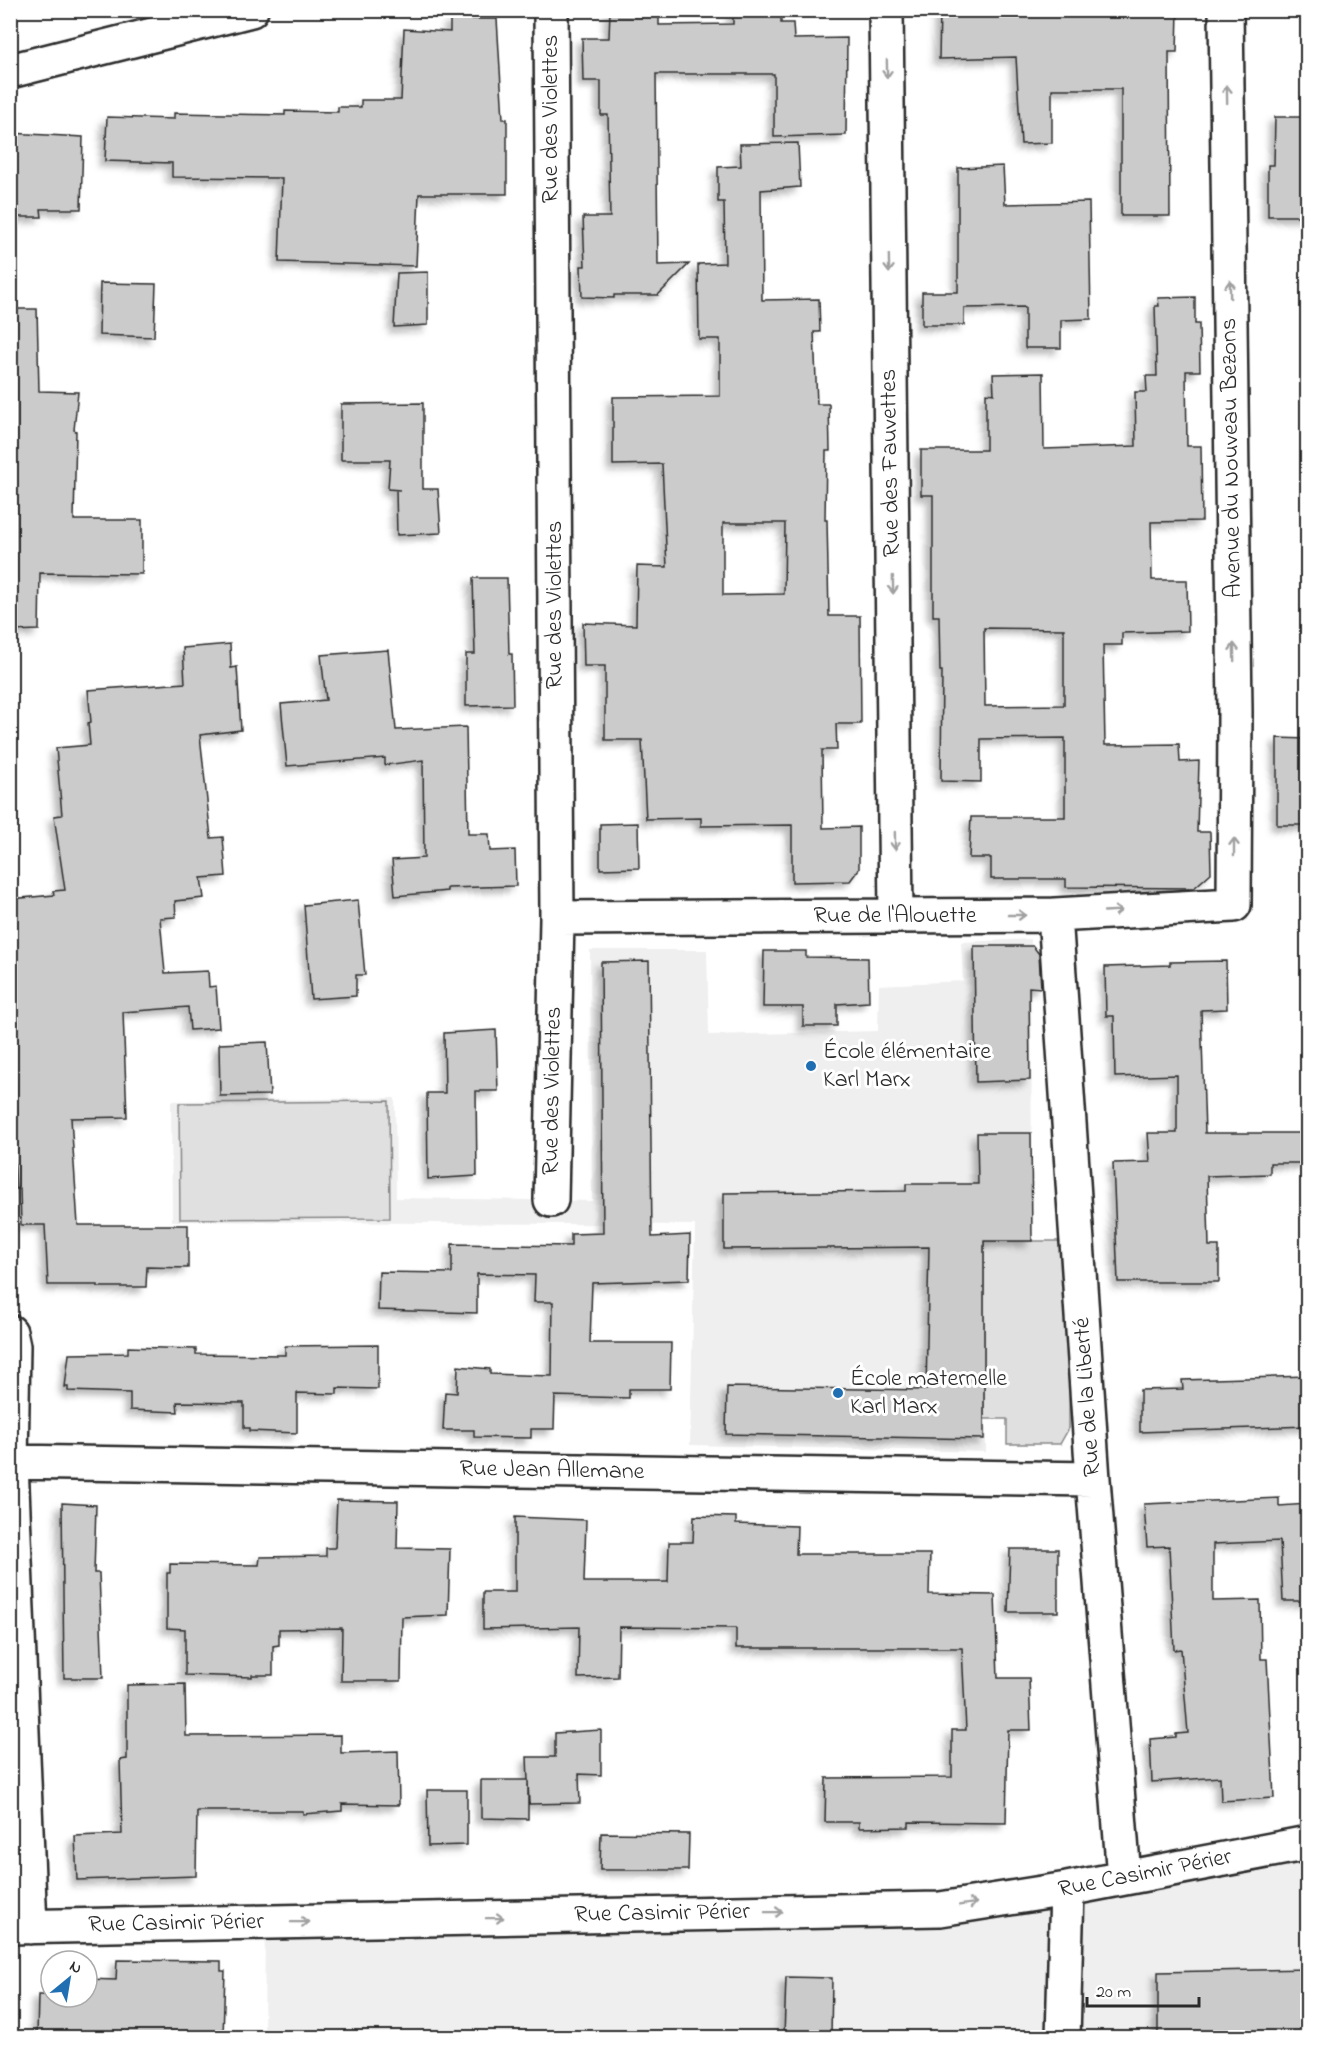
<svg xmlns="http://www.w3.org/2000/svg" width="1318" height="2048" viewBox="0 0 1318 2048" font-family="'Indie Flower',sans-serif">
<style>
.built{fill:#efefef}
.green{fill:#e0e0e0;stroke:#868686;stroke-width:1.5}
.building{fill:#cbcbcb;stroke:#2b2b2b;stroke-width:1.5;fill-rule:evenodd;filter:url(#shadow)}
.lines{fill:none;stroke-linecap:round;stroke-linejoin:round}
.minor-casing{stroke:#2b2b2b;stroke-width:38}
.minor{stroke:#fff;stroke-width:33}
.oneway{stroke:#a0a0a0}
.poi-dot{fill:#1f6fb2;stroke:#fff;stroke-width:2}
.labels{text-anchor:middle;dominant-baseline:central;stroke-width:6;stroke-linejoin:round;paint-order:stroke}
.street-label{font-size:24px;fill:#2b2b2b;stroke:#fff}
.poi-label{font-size:24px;fill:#2b2b2b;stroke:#fff;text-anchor:start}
</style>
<defs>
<filter id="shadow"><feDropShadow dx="-5.5" dy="5.5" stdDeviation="3" flood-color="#0004"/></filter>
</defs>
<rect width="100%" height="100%" fill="#fff"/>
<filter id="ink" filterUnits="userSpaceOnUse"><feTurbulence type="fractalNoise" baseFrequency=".0167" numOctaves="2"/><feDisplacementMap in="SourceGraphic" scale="12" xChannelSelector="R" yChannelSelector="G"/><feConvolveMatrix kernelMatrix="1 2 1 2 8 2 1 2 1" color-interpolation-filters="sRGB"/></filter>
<g filter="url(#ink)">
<path class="built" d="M1031,939L1032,1241H985L986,1452L690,1445L695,1225L172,1221L171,1101L395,1098L396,1198L592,1201L590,950H707L709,1035L878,1031L879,985L963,981L961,942Z
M1307,1846V2037L264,2038L265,1923L940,1909Z"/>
<path class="green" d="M389,1101L390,1218L180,1219L179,1103Z
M984,1241H1070L1069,1428L1060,1444H1007V1419H984Z"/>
<path class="building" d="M610,10H659V25L733,24V10H781V23H793L794,39L847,38L846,135L774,137V74H656L658,265L689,264L658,295H614V298L582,297L581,266H585L583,217H610L608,115H601V81H583L582,38H609Z
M940,10H1178L1177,52H1169L1170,216H1121V89H1052V143L1021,144L1016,57L939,59Z
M450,19H497L503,119H507V194H419L416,266L279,262L282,178L172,177V163L105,161L107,117L174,119V113L285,115V111L338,112V107H361V100H401L404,29L450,32Z
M1275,117H1308V216H1268V165H1274Z
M10,133L83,137L81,209H41L42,217H10Z
M798,143L800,187L761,190L762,300L819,299L820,332H814L817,404H829L830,451H826L825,520H827L829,616H860L861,724H836L837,750H822L823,828L859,827V869L850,881L792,882V825L701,826V818L646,819L642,740H605V666H584L583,623L636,625L637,566L667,567L662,464L613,465V397L720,396V339H699L698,264L725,263L724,202H718V167L741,166L740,144ZM723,523H785L784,594L723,595Z
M1003,166L1005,204L1089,202L1091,319L1061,320V348H1025V307L964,308V325H922V292H958V168Z
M428,272V325L394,327L397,273Z
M100,283L156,284L154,337L99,335Z
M1195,297V324H1199L1200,371H1186L1187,446H1201L1202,521L1151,522L1152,580H1187L1188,631L1122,633V645H1103L1105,745L1179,744L1180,762L1199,761L1197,832H1210L1211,873L1194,888L1066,887V879H991V858H969L971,817H1065V738L981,739V782L941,781L942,671H940L939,616H933V495H921V450H986V393L994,394L993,374L1043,373L1044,449L1136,446L1135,392H1147L1146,376H1157L1155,306H1159L1158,298ZM984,628L1064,629V705L985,706Z
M10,309H37L39,391L78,392L74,430L76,431L74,520H142V574L40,573L39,630L10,631Z
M423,403V489H438L441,533L397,535L396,490H400L388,489L390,460H341V404Z
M473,578H507L509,654H512L513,705L466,706V654H475Z
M230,644L231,668L237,667L241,730L200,735L211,838L223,837L226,876L201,878L204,898L175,901L176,917L160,918L165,973L208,971L209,987L216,986L219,1028L190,1030L188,1007L123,1012L127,1117L71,1118L78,1225H188V1268L147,1267L146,1287H98V1285H48L45,1225H21L20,1189H16L12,1117H17L14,1042L10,1043V899L54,895L53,891L65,890L54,816L62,815L56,748L90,745L88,723L91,722L88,690L185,683L183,648Z
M388,650L396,730L466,727L468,834H489L490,851L515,850L516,886L447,888V891L395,896L392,860L424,858L423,760L385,765V758L287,766L281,704L326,700L321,655Z
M1277,738L1308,739V825H1277Z
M638,823L639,868L600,869V824Z
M358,900L365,975H356V996L311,999L304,905Z
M974,946H1033L1039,954L1041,988L1029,987L1030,1080L976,1082Z
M764,951H806V957L868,958L869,1002L837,1004V1026H803V1007H763Z
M649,961L652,1237L690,1235L689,1280L592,1283L590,1343H671L670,1389H629V1398L555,1396L554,1429H531V1438L474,1437V1430H443L445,1392L457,1393L458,1366L490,1369V1374L552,1376L553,1302H534L535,1275L477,1274V1313L378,1310L379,1272L452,1273V1244L571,1246V1234L603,1233L601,962Z
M1226,961L1227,1009L1201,1010L1205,1133H1308V1163H1270V1174L1207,1176L1209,1246H1219V1282H1118L1113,1163L1150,1162L1148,1133H1177V1075L1115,1077L1114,1016H1106L1105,967L1170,965V962Z
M496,1030L498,1091H476L477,1176L428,1179L427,1093H445L444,1033Z
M267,1042L270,1095L220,1096L219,1044Z
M977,1133H1031L1032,1241H984V1439L726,1434L727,1387L926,1390L929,1247L724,1249V1193L906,1191V1184H978Z
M378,1345V1389L337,1388V1394L297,1393V1433L250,1431V1428H244V1403L177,1402L178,1412L130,1410V1393L68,1391V1387H65L69,1354L128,1353V1347L196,1349V1354L285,1355V1346Z
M1308,1376V1426L1140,1432V1390L1183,1389L1182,1380Z
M1279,1498V1506L1308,1504V1601H1283L1280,1541L1213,1544V1601L1260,1600L1261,1659H1267L1274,1798L1221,1801L1220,1777L1152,1782L1150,1739L1176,1737V1734L1188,1733L1181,1649L1174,1650L1169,1546L1147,1547L1144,1504Z
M337,1500L398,1501L397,1548L450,1549L448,1615L402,1617L401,1681H341L342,1628L279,1629V1645L273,1646V1675H252V1677L185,1675V1629L167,1628V1573H170V1564L259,1565L260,1557L326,1556V1548H335Z
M62,1503L96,1505L94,1573H99L103,1678H64Z
M694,1516L736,1517V1524L797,1526L796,1554H930L929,1594L995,1595L998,1678H1029L1031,1730H1008L1006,1823L909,1822V1827L859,1828V1822H825L826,1778L952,1777V1730H966L962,1648H736V1628L619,1627L618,1677L578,1678L579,1627L483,1629V1592H515V1517L586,1520L584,1582H668L669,1542H693Z
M1010,1549H1058V1612H1008Z
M185,1684L186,1736L341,1735V1753L398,1751L399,1805L342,1804V1811L303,1814V1811H197L196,1876L77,1880L75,1836L122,1834L120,1760L127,1759V1685Z
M601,1730V1775L579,1774L580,1803L529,1804L527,1757H555V1733Z
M481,1780H528V1819L481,1818Z
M427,1790H467V1845L428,1846Z
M601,1833L689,1834L688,1870H600Z
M117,1960L221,1961V1971H225L223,2037H37L38,1995H51V1997H87V1979L116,1980Z
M1308,1969V2037H1158V1972Z
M786,1977L832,1978L831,2037H784Z"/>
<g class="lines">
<defs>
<path id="minor" d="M551,10L557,918L551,1200
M886,10L896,916
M10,71L251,10
M1055,915L1093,1479L1124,1878
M557,918L1055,915L1234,905L1235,712L1226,10
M10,1332L13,1346L11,1463L30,1927
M10,1462L1093,1479
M10,1927L940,1909L1067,1889L1308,1843
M1063,2038L1067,1889"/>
</defs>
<use href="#minor" class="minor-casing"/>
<use href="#minor" class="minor"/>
</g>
<defs><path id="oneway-shaft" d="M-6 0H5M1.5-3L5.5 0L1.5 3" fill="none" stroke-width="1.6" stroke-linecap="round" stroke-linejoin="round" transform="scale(1.5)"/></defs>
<g class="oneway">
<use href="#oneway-shaft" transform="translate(887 69) rotate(89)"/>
<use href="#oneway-shaft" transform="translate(1227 94) rotate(-91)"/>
<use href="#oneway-shaft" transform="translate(889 264) rotate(89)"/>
<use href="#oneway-shaft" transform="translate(1230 289) rotate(-91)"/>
<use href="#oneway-shaft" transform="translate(893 585) rotate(89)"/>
<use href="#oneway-shaft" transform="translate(1234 652) rotate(-91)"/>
<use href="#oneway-shaft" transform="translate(895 841) rotate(89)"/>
<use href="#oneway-shaft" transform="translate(1234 847) rotate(-90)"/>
<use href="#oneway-shaft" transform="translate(1113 911) rotate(-3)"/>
<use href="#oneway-shaft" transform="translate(1017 915)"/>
<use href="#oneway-shaft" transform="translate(968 1904) rotate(-9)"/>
<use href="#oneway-shaft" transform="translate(774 1912) rotate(-1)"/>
<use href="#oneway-shaft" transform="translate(495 1918) rotate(-1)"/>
<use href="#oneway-shaft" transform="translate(300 1922) rotate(-1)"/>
</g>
</g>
<g class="poi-dot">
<circle cx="811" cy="1066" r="6"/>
<circle cx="838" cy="1393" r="6"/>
</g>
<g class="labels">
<g class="street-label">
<text transform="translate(551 119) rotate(-90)">Rue des Violettes</text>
<text transform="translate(1232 458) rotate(-91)">Avenue du Nouveau Bezons</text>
<text transform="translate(891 463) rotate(-91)">Rue des Fauvettes</text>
<text transform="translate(555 605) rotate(-90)">Rue des Violettes</text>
<text x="895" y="916">Rue de l'Alouette</text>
<text transform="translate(553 1091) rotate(-89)">Rue des Violettes</text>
<text transform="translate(1088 1397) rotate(-94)">Rue de la Liberté</text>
<text transform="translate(552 1471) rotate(1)">Rue Jean Allemane</text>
<text transform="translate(1145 1874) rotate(-11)">Rue Casimir Périer</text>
<text transform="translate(662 1914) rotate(-1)">Rue Casimir Périer</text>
<text transform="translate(176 1924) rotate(-1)">Rue Casimir Périer</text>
</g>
<g class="poi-label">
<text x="823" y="1052">École élémentaire<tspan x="823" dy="28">Karl Marx</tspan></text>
<text x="850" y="1379">École maternelle<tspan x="850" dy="28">Karl Marx</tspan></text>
</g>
</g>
<rect width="1318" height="2048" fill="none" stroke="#fff" stroke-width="36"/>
<rect x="18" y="18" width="1282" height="2012" fill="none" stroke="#2b2b2b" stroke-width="2" filter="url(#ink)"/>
<g transform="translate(69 1979) rotate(30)"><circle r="28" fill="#ffffff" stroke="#aaaaaa" stroke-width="1.5"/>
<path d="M0-4.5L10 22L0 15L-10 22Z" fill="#1f6fb2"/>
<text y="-9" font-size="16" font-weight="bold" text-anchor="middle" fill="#2b2b2b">N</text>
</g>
<path d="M1087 1997v9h112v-9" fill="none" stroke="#2b2b2b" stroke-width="3"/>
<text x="1096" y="1997" font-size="18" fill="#2b2b2b" stroke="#ffffff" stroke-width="4.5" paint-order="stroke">20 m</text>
</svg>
